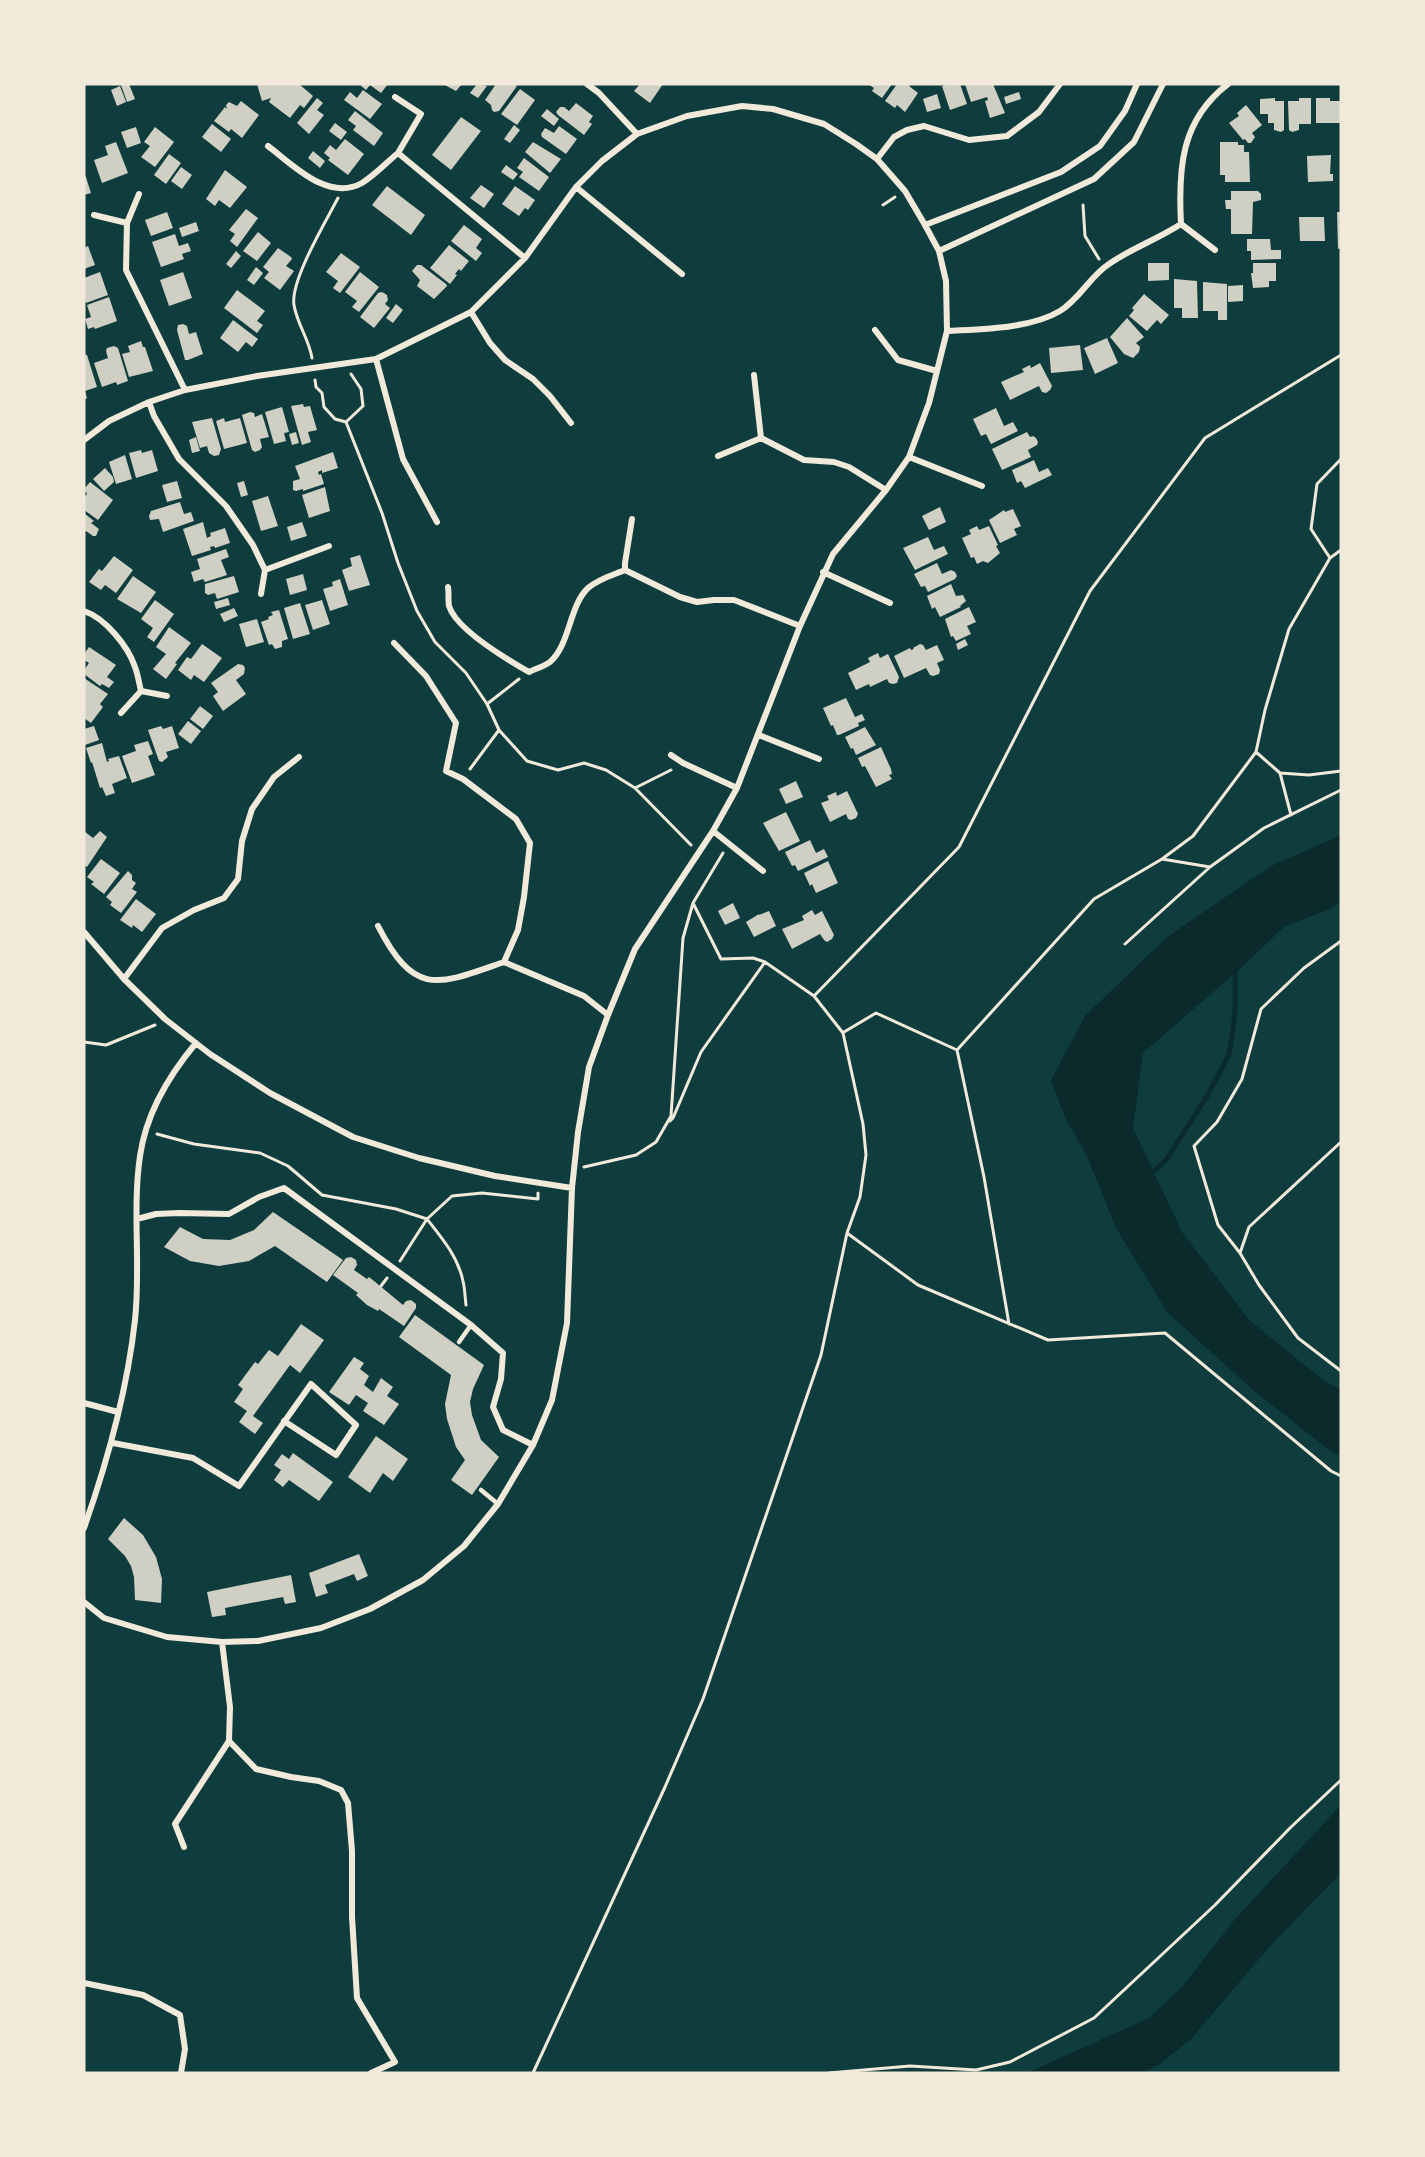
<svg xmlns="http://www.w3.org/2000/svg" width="1425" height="2157" viewBox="0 0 1425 2157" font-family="'Source Sans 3',sans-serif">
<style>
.water{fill:#0a2a2b}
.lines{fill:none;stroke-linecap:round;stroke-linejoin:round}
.stream{stroke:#0a2a2b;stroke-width:5}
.building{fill:#cfcfc3}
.path{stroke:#f1e9da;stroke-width:3}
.service{stroke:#f1e9da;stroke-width:4.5}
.minor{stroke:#f1e9da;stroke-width:6}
</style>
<rect width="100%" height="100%" fill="#0f3d3e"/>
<path class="water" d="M1341,835V902L1328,910L1285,926L1242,967L1143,1053L1133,1128L1182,1232L1249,1320L1322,1379L1341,1390V1456L1333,1453L1253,1390L1167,1312L1116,1228L1086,1154L1065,1118L1051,1080L1085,1016L1167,937L1271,866Z
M1341,1805V1873L1271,1945L1191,2039L1160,2064L1142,2073H1027L1149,2018L1182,1987L1235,1919Z"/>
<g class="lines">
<path class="stream" d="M1149,1176L1166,1160L1206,1098L1229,1055L1235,1014V968"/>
</g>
<path class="building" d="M125,84H129L135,99L127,102L121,85Z
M257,84H299L313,96L304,108L300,105L290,118L269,102L271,98L262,101Z
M359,84H388L381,93L370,85L366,90Z
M443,84H462L456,91Z
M477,84L487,86L478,98L470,93Z
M496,84H514L517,86L499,111L494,112L492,110L491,105L485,100Z
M640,84H663L650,103L634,91Z
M868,84H892L882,98L872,91L874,88Z
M897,84H911L909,86L918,93L905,112L897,105L895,108L885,101Z
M949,84H960L967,104L950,110L942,86Z
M965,84H993L1005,113L990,118L985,101L988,100L987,97L971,102Z
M120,86L126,102L117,106L111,90Z
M520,89L535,100L517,125L501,114Z
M363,90L382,104L370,119L344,100L350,92L357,98Z
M1019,92L1021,99L1006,104L1004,97Z
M937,94L941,108L927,112L923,99Z
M317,98L323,103L317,110L324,115L309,134L297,123Z
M1275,98V101H1284V130L1281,132L1274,130V123H1268V114H1260V99Z
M1299,98H1311V124H1299V130L1292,132L1289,130L1288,101H1299Z
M1316,98H1330V101H1340V123H1316Z
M241,101L259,115L242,138L231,129L229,132L214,121L225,107L227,109L226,105L229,102L237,106Z
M576,103L593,116L589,122L592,124L584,135L558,115L556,112L560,107H564L569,111Z
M1246,105L1262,125L1252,133L1255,137L1251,143H1248L1245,139L1243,140L1229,123L1239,116L1237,113Z
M547,109L559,119L554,126L541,116Z
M355,111L383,133L374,146L353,130L356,126L348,120Z
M461,117L481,131L451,170L432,155Z
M335,123L347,132L341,140L329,131Z
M212,124L231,139L221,152L202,137Z
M514,125L520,130L510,143L504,139Z
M559,126L577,139L566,154L542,137L541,134L545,128L554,133Z
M136,127L141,143L127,148L121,132Z
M155,127L174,142L155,167L141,157L150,146L144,142Z
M345,139L364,154L348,175L328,160L330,158L324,153L330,145L336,150Z
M116,142L128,173L102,183L94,160L108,155L105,146Z
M533,142L561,159L550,173L525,152Z
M1220,142H1238V145H1244V152H1249L1250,182H1225V175H1220Z
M313,151L325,161L320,168L308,158Z
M169,154L181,163L166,184L154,175Z
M1331,155L1330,174H1333V181L1308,182L1307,156Z
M524,158L549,177L539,191L519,177L523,172L517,168Z
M506,165L518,174L513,180L501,172Z
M181,167L192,175L182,189L171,181Z
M225,170L247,187L230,208L219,200L215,206L206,199Z
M84,171L91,193L84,195Z
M481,185L494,194L484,208L470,198Z
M387,186L425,215L411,235L372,205Z
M515,186L535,200L528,210L525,208L519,216L502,204Z
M1231,191H1258L1261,194V200L1253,202L1252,234H1231V209H1226L1225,200H1231Z
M246,209L258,218L237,247L230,241L235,234L229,230Z
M167,212L173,228L151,236L145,220Z
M1337,212H1341V248L1338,249Z
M1299,217H1324L1325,241H1300Z
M196,222L199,231L182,237L179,228Z
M464,225L482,239L476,248L482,253L476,261L451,241Z
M258,232L271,243L257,261L243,251Z
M175,234L179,246L188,243L191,251L182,254L184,259L161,267L152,242Z
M1247,239H1270L1271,250H1281V259L1251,260V251H1247Z
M449,245L469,261L461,271L459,269L455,274L457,275L450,284L430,268Z
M88,246L95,265L84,269V248Z
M278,248L291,257L292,259L286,266L294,271L280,290L264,278L269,272L263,267Z
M236,251L241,256L231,268L226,264Z
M341,253L360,267L340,293L333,288L338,281L326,272Z
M1148,263H1169V280L1148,281Z
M1253,263H1276V281H1269V287L1253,288L1251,273H1253Z
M417,265H421L446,284L447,286L434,299L417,286L420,280L412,271Z
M256,267L263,273L254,285L247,280Z
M100,272L108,295L86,303L84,297V278Z
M183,272L192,298L169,306L160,280Z
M360,272L379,287L359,312L352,307L357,301L345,292Z
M1174,279L1197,281L1198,318H1182V308H1174Z
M1203,282L1227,284V320H1218V311H1203Z
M1243,285V301L1228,302V286Z
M237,290L265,311L257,321L263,325L257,333L224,308Z
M382,292L387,295L388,300L385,304L390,308L374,328L360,317L378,293Z
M1144,294L1169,315L1161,324L1157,320L1147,331L1129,316L1134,310L1132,308Z
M109,297L117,321L95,329L94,327L88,329L85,319L91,317L87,305Z
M396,304L403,310L393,323L386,318Z
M1127,318L1144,337L1136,343L1140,347L1139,352L1133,358L1124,354L1110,337Z
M233,320L258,339L252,347L246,342L238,352L220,338Z
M183,324L187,326L189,334L196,332L203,354L188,360H185L177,330L178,325Z
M1107,338L1118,363L1095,374L1084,348Z
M141,341L143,347H145L153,371L129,377L122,354L130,352L128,346Z
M1080,345L1083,370L1051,373L1049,348Z
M114,346L118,348L128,381L117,385L116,382L102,387L94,363L108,358L106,351L107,348Z
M84,354L87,355L97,387L85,391L87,398L84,400Z
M1040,363L1052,386L1050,390L1046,393L1042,392L1039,386L1010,400L1001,382L1024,372L1022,369L1030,365L1031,368Z
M303,404L304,407L310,406L317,430L308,432L311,442L302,445L291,406Z
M282,407L289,432L284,433L286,441L274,444L265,412Z
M996,408L1004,426L1013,422L1018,431L991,444L986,434L981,436L973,419Z
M250,412L254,413L255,417L262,414L269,437L260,439L262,447L260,450L255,452L252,450L242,415Z
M212,418L221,449L219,455L214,456L209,453L207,446L200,448L192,422Z
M224,418L225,422L240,418L247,443L224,449L216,421Z
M296,432L299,443L292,445L289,434Z
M1027,432L1030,437L1033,436L1036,438L1038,442L1037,445L1028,450L1031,457L1002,470L992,449Z
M196,437L200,451L192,453L189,440Z
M141,450L142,453L152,450L158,471L136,478L129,453Z
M333,452L338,468L322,473V470L318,472L319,475L321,474L324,484L303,491V489L296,491L293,490V481L300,479L295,466Z
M125,455L132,479L116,484L109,462Z
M1034,460L1039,472L1048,468L1052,475L1025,488L1021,481L1017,483L1012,470Z
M105,468L113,477L114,482L104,491L93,479Z
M177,481L182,498L167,502L162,485Z
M244,481L248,495L241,497L237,483Z
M90,482L113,500L98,520L84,510V498L87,494L84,489Z
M325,487L330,511L309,518L302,495Z
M268,496L278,526L261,531L252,501Z
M180,502L184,514L191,512L194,521L163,532L159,519L150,520L149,516L151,511Z
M940,507L946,522L929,530L922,516Z
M1013,509L1021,526L1014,529L1017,535L1000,543L989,520L1004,510L1005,512Z
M84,513L94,521L91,523L99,529L96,536H93L86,531L84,533Z
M203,522L207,538L211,536L210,533L225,528L230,543L215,548L214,546L210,547L211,550L192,556L183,529Z
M302,522L307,536L291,541L287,527Z
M977,526L979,530L989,526L998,545L996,546L1000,553L988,563L983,561L977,564L974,557L971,558L962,538L971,534L969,530Z
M928,537L934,550L944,546L948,554L915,570L903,548Z
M226,549L229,557L221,560L227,575L205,582L203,579L194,582L191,572L200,569L197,559Z
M360,555L370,585L349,591L342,570L352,566L350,558Z
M114,556L133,570L116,593L105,585L101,590L89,582L99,569L102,571Z
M937,563L942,574L951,570L955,572L957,576L955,579L928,592L925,586L921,587L914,574Z
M303,574L307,590L290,595L286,579Z
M133,576L156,592L141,613L117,599Z
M234,576L239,592L217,599L215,593L208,595L205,593V584Z
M340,579L348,605L330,611L323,589L333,586L332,582Z
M951,584L956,596L963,595L966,601L960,606L961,607L940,617L935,607L932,609L927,596Z
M228,598L230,605L216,609L214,602Z
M155,600L174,614L154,642L147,637L153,628L141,619Z
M322,600L330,624L313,630L305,605Z
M300,603L310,634L293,639L284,608Z
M969,607L976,622L967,626L971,634L956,641L953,636L951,637L945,619Z
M234,608L238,616L224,622L220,614Z
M279,610L288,639L282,641V647L275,649L272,644L269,645L261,622L269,619L268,617L273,615L271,612Z
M257,619L264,642L246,647L239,624Z
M169,627L191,643L175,663L177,664L166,679L153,669L166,654L156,647Z
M965,639L968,645L958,650L956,644Z
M202,644L222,658L204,682L194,675L191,680L178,670L187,657L191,659Z
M920,644L923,645L926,650L937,645L944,660L937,663L940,670L939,674L933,676L930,675L926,668L904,678L894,656L910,648L911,650L914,649L913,648Z
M89,647L116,665L107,677L114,682L109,688L102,684L100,686L84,674V670L89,663L84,660V654Z
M878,653L880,658L888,654L899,677L897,683L893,684L889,683L887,679L870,687L869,684L856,690L848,673L870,662L868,658Z
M238,664L243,665L245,668L244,674L236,680L246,694L223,711L213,696L218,692L211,683Z
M84,678L108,694L100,704L103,707L91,723L84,718Z
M846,698L855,717L862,714L865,720L858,723L859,726L839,735H837L833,725L831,726L823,708Z
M200,706L213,716L203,729L190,719Z
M188,721L201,731L191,744L178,734Z
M94,726L99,740L85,745L84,729Z
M161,726L163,729L172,726L179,748L166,752L168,757L162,762L159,761L148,730Z
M865,727L876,745L856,755L853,748L851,749L845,737Z
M148,741L153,754L148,756L155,775L132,783L122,756L136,751L134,745Z
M102,743L107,762L109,761L108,759L119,756L127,778L112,784L115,793L106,796L102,787L100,788L92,762L91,763L86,748Z
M881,747L891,769L892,774L889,775L892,779L876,787L865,766L862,767L858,758Z
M796,781L803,797L786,804L779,789Z
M847,791L858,814L856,818L851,820L848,819L846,814L830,822L821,803L829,800L827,796L836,792L837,796Z
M786,812L800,841L779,851L763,823Z
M84,831L93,838L100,831L107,837L87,867L84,865Z
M810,840L816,853L824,849L828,857L798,871L795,865L792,866L785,852Z
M101,859L120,873L104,894L91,884L94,882L87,877Z
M828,861L838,883L816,893L812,884L810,886L804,873Z
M128,871L132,875V880L136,883L132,889L137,892L121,913L110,905L112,902L106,897Z
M136,899L156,914L142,932L133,925L132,928L120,920Z
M733,903L740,918L725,925L718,911Z
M812,910L815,915L822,911L834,935L832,939L827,942L824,940L820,934L792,949L782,929L804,920L802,916Z
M769,911L776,926L754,937L746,922L759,914V915Z
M273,1212L343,1260L327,1282L275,1246L249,1261L219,1266L190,1261L164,1247L180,1227L203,1239L230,1240L254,1230Z
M351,1257L356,1260L357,1265L354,1270L367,1279L369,1277L374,1281L403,1305L406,1301L411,1300L416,1304V1308L404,1326L379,1309L378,1311L367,1305L356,1295L358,1293L333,1275L346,1258Z
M415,1315L484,1365L473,1389L470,1402L472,1415L481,1440L499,1457L472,1495L451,1480L465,1460L456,1447L447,1419L445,1404L451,1375L399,1337Z
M301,1324L324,1340L300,1373L290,1365L253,1416L263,1423L255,1434L239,1422L247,1411L234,1402L243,1389L238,1385L255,1362L258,1364L269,1350L278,1356Z
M354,1357L364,1363L360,1369L369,1376L364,1385L373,1392L381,1378L393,1387L387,1396L399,1404L384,1425L363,1411L368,1403L356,1395L349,1405L329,1392Z
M376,1436L408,1459L393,1481L383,1473L370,1493L348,1477Z
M293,1453L333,1482L319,1501L289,1480L283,1487L274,1480L281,1470L274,1465L282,1454L289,1459Z
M124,1518L143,1535L156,1557L162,1579L161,1603L135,1600L134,1577L131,1566L125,1556L108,1539Z
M359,1554L368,1576L357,1581L354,1574L325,1585L328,1593L316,1597L309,1573Z
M291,1575L296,1602L285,1604L283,1597L225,1608L226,1615L212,1617L207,1592Z"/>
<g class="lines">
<path class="path" d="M883,205L895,197
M1083,205L1085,236L1099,259
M312,358C309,339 297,324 294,305C290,281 326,221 338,198
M315,380L316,387L322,393L324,407L335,419L346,422L382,513L398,563L417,611L435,642L466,673L487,704L499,730L527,761L558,770L584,763L606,770L635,788L691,845
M346,422L363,406L361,389L351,374
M1341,550L1330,558L1289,629L1265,710L1256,752L1280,773L1309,775L1341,771
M1330,558L1311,529L1317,484L1341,459
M487,704L519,679
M470,769L499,730
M1280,773L1291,815
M635,788L671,770
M1162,859L1210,867L1264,828L1341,790
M693,903L721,959L753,958L765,962L814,996L843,1033L863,1124L866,1155L860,1197L847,1233L918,1285L1048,1340L1165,1333L1331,1471L1341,1476
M1341,941L1304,968L1261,1009L1242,1079L1217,1122L1194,1146L1218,1225L1240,1253L1259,1285L1298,1338L1341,1371
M1125,944L1210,867
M814,996L959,847L1090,591L1205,438L1341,355
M844,1032L876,1013L957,1050L1094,899L1162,859L1193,836L1256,752
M84,1042L106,1045L155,1025
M957,1050L984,1177L1009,1324
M670,1121L673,1118L701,1052L765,962
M157,1134L194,1144L260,1153L288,1166L322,1195L396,1209L427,1219L452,1196L482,1193L538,1199V1193
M584,1167L636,1155L656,1142L671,1116L683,938L693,903L723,853
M1240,1253L1249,1227L1341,1142
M400,1261L427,1219C442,1238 458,1257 463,1281C465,1289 465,1298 466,1305
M381,1286L387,1278
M533,2073L665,1787L703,1699L821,1355L847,1233
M829,2073L910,2066L976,2070L1010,2062L1094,2018L1215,1905L1290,1828L1341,1780"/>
<path class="service" d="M459,1342L471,1325
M481,1490L498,1504"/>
<path class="minor" d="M587,84L599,93L637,134
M395,97L421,114L398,153
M268,146C293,165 328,202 362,183C375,175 387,162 398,153L525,258
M877,159L894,137L907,130L924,126L969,140L1007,136L1039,112L1060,84
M576,187L682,274
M139,194L127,223L126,270L185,390
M94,215L127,223
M1181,224L1215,250
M925,225L1061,172L1100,146L1125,111L1137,84
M939,251L1094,179L1134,142L1163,84
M471,312L490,343L505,360L533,379L550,396L571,423
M875,330L898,360L937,371
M947,331C980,329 1030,329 1060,311C1080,299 1090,276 1109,264C1132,248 1158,239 1181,224C1178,168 1181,120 1228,84
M376,359L403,459L437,522
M754,375L761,438L804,460L834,462L849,467L886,490
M149,402L154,416L179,459L226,506L253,545L265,570
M84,440L109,421L149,402L185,390L257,376L376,359L471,312L525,258L576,187L602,161L637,134L687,116L742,106L773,109L824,124L856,144L877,159L905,191L925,225L939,251L946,281L947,331L929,403L909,457L886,490L833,554L800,626L737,788L713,831L635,949L608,1015L589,1067L578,1132L572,1188L567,1323L552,1400L533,1445L498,1504L464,1546L423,1580L370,1609L321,1628L258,1641L222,1642L167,1637L104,1618L84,1602
M718,456L761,438
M909,457L982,486
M632,519L625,563V570L680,597L697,602L714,600H734L800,626
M823,572L890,603
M448,587C449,593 448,601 449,606C456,629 508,660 529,672C535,669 545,666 550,662C570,645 569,606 588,588C598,579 613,575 625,570
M261,594L265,570L329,546
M84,611C105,618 128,646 135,667C138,675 139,683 141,691
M394,643L426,676L456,723L446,771L463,779L516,819L530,843L524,897L518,930L504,962L584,996L608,1015
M121,713L141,691L167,696
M759,735L819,759
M671,755L683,763L737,788
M713,831L763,871
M378,926C415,998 438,985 504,962
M84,932L124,979L165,1019L210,1054L270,1093L353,1137L419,1158L495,1176L572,1188
M124,979L162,928L194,910L224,898L238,879L242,841L252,809L274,777L299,757
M137,1219L156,1214L179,1213L229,1214L259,1197L284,1188L471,1325L503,1353L501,1379L493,1407L503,1430L533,1445
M84,1403L118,1412
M113,1443L193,1458L239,1486L311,1384L356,1425L336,1455L284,1421
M84,1528C108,1460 127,1392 135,1320C141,1266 132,1210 140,1156C146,1114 170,1074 196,1043
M222,1642L230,1707L229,1741L256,1769L291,1777L319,1781L341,1790L348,1803L352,1851V1917L357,1998L395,2062L371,2073
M184,1847L175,1824L229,1741
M84,1983L143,1995L180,2015L185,2049L181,2073"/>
</g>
<rect width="1425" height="2157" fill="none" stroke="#f1e9da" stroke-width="171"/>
</svg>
